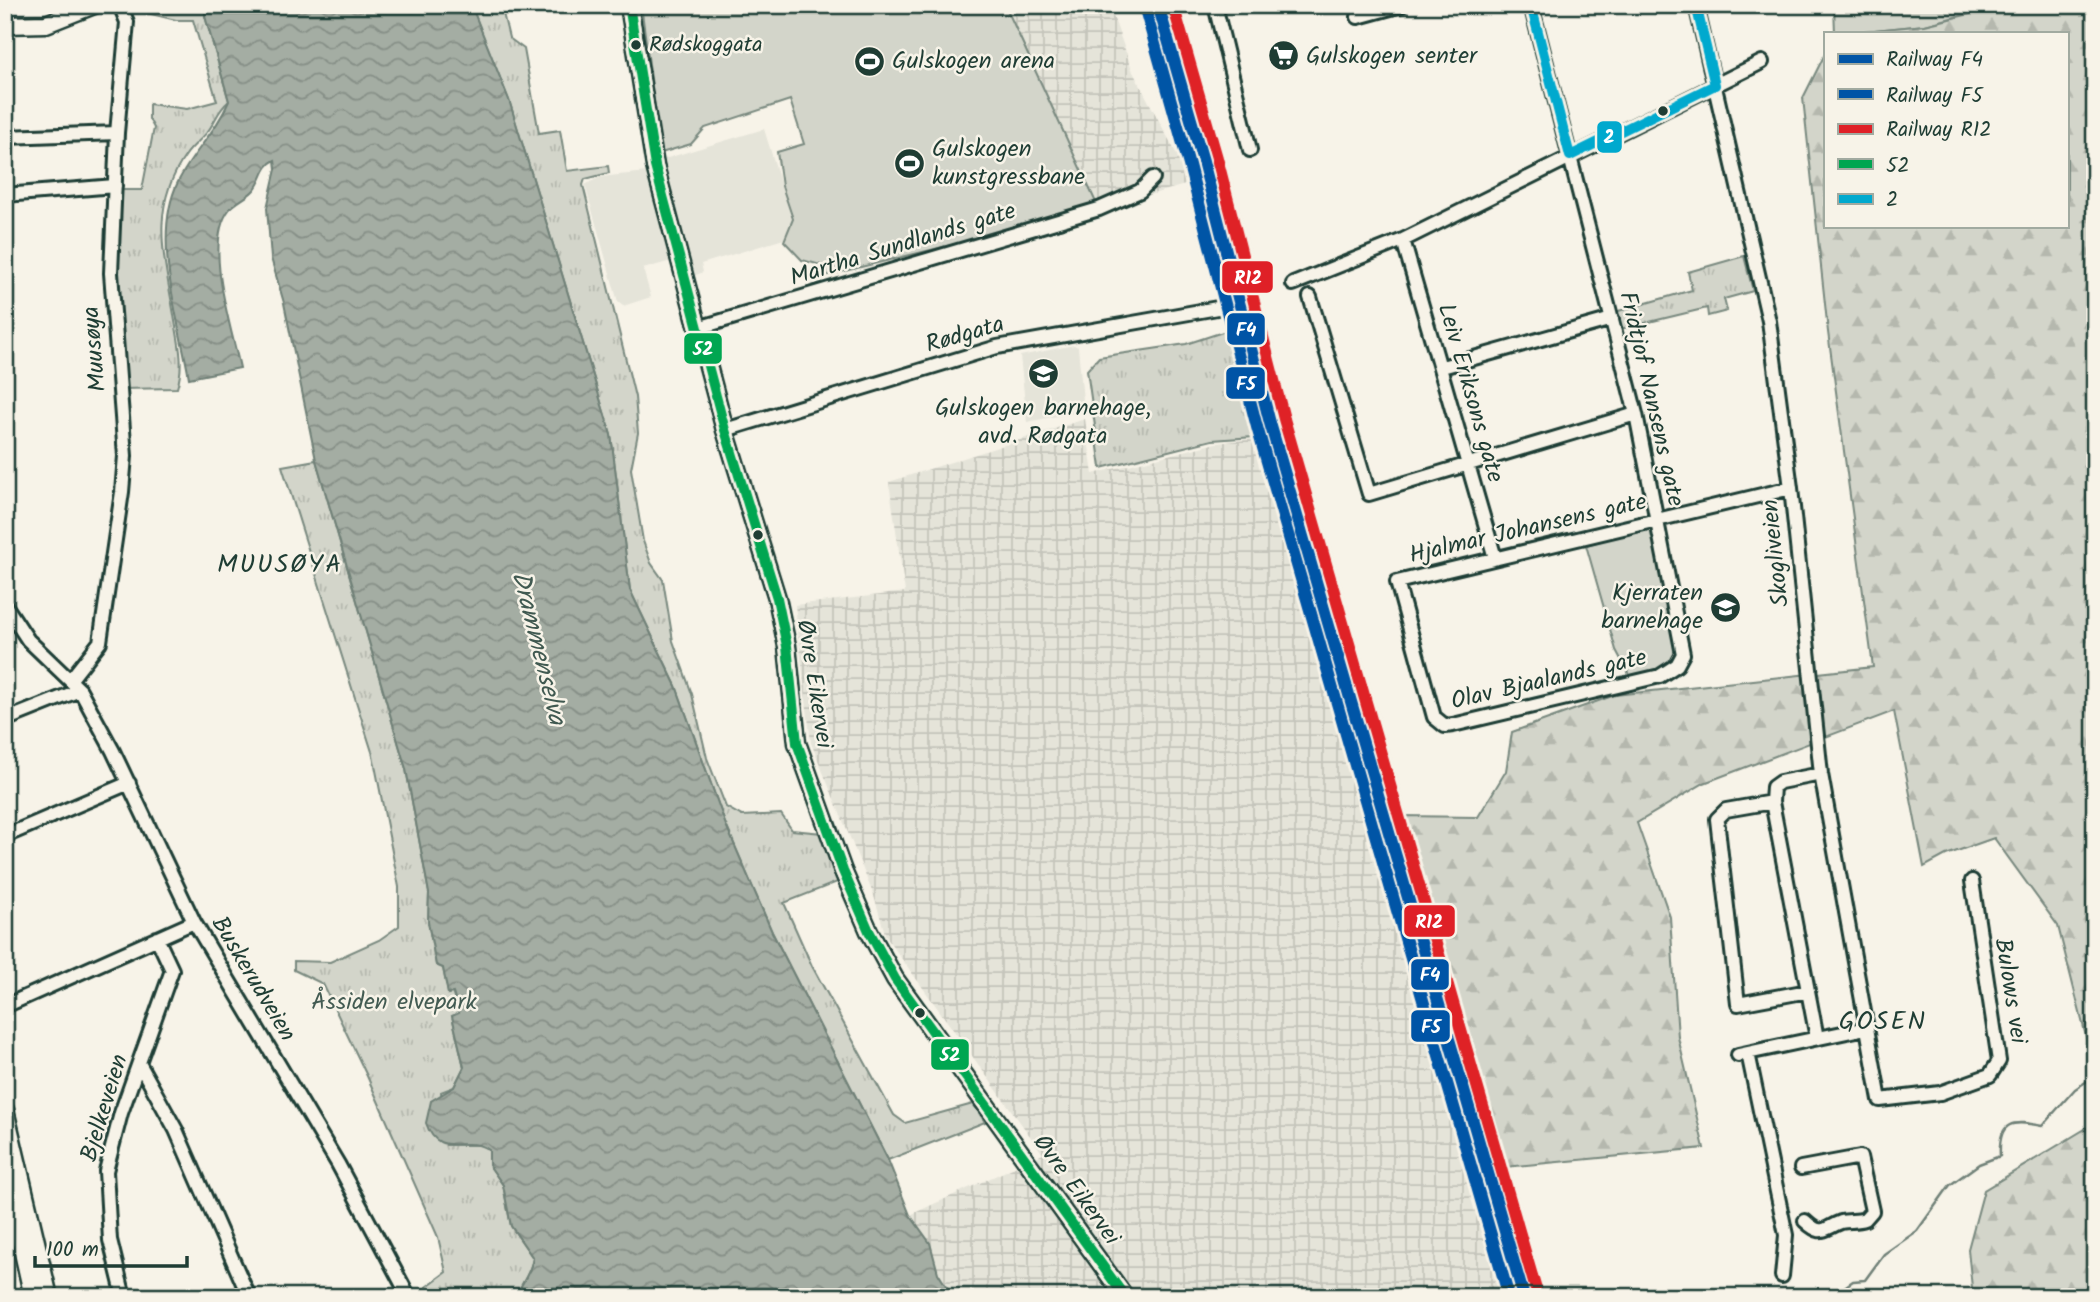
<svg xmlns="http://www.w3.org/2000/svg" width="2100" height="1302" viewBox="0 0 2100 1302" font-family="Kalam,sans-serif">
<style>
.built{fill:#e5e4d9}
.industrial{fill:url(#industrial-grid)}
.grass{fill:#d3d5ca;stroke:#79897f;stroke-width:2}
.forest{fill:url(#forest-firs);stroke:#79897f;stroke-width:2}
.park{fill:url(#park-tufts);stroke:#79897f;stroke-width:2}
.water{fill:url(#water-waves);stroke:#6f8077;stroke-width:2}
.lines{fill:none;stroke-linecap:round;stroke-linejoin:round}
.stream{stroke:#6f8077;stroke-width:2.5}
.minor-casing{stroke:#1f3d34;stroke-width:18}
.major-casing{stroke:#1f3d34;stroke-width:21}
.minor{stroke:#f7f3e8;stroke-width:12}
.major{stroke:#f7f3e8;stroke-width:16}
.bus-1-casing{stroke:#f7f3e8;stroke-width:16}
.bus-2-casing{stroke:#f7f3e8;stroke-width:16}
.bus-1{stroke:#00a651;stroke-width:10}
.bus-2{stroke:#00a9ce;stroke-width:10}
.rail-1-casing{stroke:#f7f3e8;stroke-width:18}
.rail-2-casing{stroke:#f7f3e8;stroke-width:18}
.rail-3-casing{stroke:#f7f3e8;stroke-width:18}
.rail-1{stroke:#0054a6;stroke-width:12}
.rail-2{stroke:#0054a6;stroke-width:12}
.rail-3{stroke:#df2027;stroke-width:12}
.bus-dot{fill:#1f3d34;stroke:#f7f3e8;stroke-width:2.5}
.labels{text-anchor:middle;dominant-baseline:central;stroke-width:5;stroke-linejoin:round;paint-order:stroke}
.bus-label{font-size:22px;fill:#1f3d34;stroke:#f7f3e8;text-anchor:start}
.poi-label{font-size:24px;fill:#1f3d34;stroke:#f7f3e8;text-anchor:start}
.street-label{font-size:24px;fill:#1f3d34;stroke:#f7f3e8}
.park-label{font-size:24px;fill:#435b52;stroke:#f7f3e8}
.neighbourhood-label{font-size:26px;letter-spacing:2px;fill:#1f3d34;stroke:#f7f3e8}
.water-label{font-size:26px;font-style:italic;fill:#405950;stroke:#f7f3e8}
.line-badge{stroke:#f7f3e8;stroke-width:2.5}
.badge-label{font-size:19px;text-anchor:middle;font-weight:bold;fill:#fff}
</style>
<defs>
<pattern id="industrial-grid" width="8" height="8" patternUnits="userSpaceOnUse" patternTransform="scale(1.75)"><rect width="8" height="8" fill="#e5e4d9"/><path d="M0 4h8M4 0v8" fill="none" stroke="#c4c4bb"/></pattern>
<pattern id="forest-firs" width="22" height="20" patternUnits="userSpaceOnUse" patternTransform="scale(1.75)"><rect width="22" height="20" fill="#d3d5ca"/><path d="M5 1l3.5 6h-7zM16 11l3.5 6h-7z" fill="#b5b8ae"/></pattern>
<pattern id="park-tufts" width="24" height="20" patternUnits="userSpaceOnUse" patternTransform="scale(1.75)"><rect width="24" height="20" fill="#d3d5ca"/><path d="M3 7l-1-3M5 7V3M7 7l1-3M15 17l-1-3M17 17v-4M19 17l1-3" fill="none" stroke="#b5b8ae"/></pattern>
<pattern id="water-waves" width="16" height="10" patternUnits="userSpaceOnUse" patternTransform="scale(1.75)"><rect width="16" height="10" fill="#a4ada3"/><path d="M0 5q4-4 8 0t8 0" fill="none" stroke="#858e86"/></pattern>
</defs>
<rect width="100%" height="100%" fill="#f7f3e8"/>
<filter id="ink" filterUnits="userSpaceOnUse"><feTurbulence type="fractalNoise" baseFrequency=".0143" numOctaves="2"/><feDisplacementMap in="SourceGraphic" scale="14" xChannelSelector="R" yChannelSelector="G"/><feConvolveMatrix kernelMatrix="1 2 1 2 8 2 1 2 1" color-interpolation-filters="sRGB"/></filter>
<g filter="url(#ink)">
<path class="built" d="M764,129L792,220L784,239L701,264L703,272L694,276L661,160Z
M647,172L671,261L643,269L651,297L623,306L618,302L585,185L600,177Z
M1074,345L1078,347L1084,411L1027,422L1020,356Z"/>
<path class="industrial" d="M1005,5H1109L1133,72L1192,183L1099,209Z
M1085,419L1093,474L1216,443L1292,435L1505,1167L1540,1297H953L938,1273L929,1243L910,1215L1043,1154L886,937L874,896L811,743L795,605L905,592L889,482Z"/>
<path class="grass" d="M641,5H1005L1099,209L824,276L821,265L802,260L784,241L793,219L782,186L777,152L804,144L790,100L705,128L691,144L661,153Z
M1834,5H1972L1970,13L1925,25L1844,33H1835Z
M1648,528L1655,530L1678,655L1667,668L1631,678L1616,650L1586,545Z"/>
<path class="forest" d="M1972,5H2095V1072L2058,926L1994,838L1946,855L1924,867L1894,711L1704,783L1637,823L1670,917L1678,1037L1704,1148L1505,1167L1402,816L1478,817L1506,771L1512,732L1615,695L1873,667L1828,332L1803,98L1825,54V226H2067V33H1844L1925,25L1970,14Z
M2095,1123V1297H1973L1968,1249L1984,1190Z"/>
<path class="park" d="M134,5H205V16L229,101C218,110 216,120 208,131C201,140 192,146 186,155C149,207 164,257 174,315C178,341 185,363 177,388L120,389L115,208L121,190H142L154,128L149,119V104L187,109L217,101L193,20H176L134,10Z
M471,5H501L509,38L524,49L539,133L560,130L567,171L608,166L609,173L585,179L583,185L635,397L638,433L631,469L643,541L651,563L663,580L673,641L692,694L707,758L726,807L742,816L781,814L792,830L822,833L840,881L784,903L812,966L894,1115L905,1123L973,1104L985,1122L888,1160L772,932L725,823L676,686L630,590L611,435L509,100Z
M1744,256L1753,291L1724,299L1727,311L1708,316L1707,308L1620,329L1615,312L1692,290L1688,272Z
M1238,327L1268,436L1212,440L1101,468L1087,370L1099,357L1186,344Z
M316,460L406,769L429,893L428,922L436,965L443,968L448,993L452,992L459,1014L452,1016L464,1067L454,1087L441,1092L446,1145H481L489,1150V1165L503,1185L511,1226L533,1258C531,1273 521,1283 516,1297H428L426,1287L446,1272L438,1237L367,1076L323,984L294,970V961L330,962L379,940L399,926V887L373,755L282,466Z"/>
<path class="water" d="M205,5H471L509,100L611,435L630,590L676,686L725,823L772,932L888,1160L910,1215L930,1243L938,1273L953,1297H516C521,1283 531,1273 533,1258L511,1226L503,1185L489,1165V1150C465,1133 439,1161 426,1123L431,1101L454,1087L464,1067L452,1016L459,1013L453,993L448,994L443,968L436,965L428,922L429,893L406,769L316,460L284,303L271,258L267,208L276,169L275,160C262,166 263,180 254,190C247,198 235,202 229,210C203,244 232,329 240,368L189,378C179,320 151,237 178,182C192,153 216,132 229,101L205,16Z"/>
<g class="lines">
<path class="stream" d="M1830,1297L1853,1281L1865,1280L1884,1254L1917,1231L1950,1185L1979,1164L2000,1156C1998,1120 2013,1120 2042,1126L2075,1089L2095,1076"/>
<defs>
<path id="minor" d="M1215,5L1250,150
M1531,5L1636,414L1683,654L1677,665L1660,676L1453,725L1445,726L1434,717L1397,582L1791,488
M1696,5L1769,321L1791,488L1821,774L1880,1100L1940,1093L1990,1075L1999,1061L1972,881
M1358,17L1402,5
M5,137L117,133
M5,195L115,186
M1403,240L1495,558
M1293,284L1403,240L1762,62
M1310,297L1369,494L1636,414
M698,328L1099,209L1140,191L1153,178
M1442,367L1612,319
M725,430L997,347L1223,307
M5,605L28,640L80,690L113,751L194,922L338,1164L409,1297
M71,679L100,642L122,492L125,456L111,273L117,133L127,22L120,5
M5,720L80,690
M1772,802L1726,810L1717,819L1738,1004L1808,991
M5,836L129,783
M5,1006L194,922
M1817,1038L1772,802L1773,787L1780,782L1821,774
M1748,1053L1786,1235L1782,1276
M1738,1055L1866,1028
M140,1065L176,1130L249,1297
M1801,1168L1860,1157L1872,1211L1865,1219C1857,1222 1849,1220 1841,1222C1823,1229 1822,1237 1805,1221
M124,1297L110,1240L106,1171L121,1113L172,970L157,938"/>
<path id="major" d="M629,5L655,166L725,430L777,598L787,646L797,743L843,871L869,931L895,979L1125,1297
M5,25L46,24L94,5
M5,1110L49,1297
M5,1172L33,1297"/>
</defs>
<use href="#minor" class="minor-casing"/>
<use href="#major" class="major-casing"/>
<use href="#minor" class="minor"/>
<use href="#major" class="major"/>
<defs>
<path id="bus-1" d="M629,5L655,166L725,430L777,598L787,646L797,743L843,871L869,931L895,979L1125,1297"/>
<path id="bus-2" d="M1531,5L1570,156L1715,85L1696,5"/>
</defs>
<use href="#bus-1" class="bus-1-casing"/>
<use href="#bus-2" class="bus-2-casing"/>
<use href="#bus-1" class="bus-1"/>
<use href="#bus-2" class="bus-2"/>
<defs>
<path id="rail-1" d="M1158,5L1203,161L1270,423L1524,1297"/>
<path id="rail-2" d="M1145,9L1189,165L1257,427L1509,1297"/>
<path id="rail-3" d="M1173,5L1217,158L1284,419L1537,1293"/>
</defs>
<use href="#rail-1" class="rail-1-casing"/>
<use href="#rail-2" class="rail-2-casing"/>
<use href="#rail-3" class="rail-3-casing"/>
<use href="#rail-1" class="rail-1"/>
<use href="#rail-2" class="rail-2"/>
<use href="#rail-3" class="rail-3"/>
</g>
</g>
<defs>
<symbol id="supermarket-disc" viewBox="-11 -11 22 22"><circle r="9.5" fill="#1f3d34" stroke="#f7f3e8"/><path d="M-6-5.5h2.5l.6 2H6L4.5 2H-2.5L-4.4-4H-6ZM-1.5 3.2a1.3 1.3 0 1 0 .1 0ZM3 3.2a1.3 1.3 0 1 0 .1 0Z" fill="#fff"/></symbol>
<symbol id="stadium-disc" viewBox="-11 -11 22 22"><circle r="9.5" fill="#1f3d34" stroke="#f7f3e8"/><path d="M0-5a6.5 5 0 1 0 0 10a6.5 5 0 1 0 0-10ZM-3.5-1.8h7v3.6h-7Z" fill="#fff"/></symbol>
<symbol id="school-disc" viewBox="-11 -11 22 22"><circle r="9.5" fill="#1f3d34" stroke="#f7f3e8"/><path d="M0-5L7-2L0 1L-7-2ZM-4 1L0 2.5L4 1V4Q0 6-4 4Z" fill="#fff"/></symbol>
</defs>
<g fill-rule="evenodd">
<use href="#supermarket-disc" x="1266" y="38" width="35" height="35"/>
<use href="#stadium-disc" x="852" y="44" width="35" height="35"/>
<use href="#stadium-disc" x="892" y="146" width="35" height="35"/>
<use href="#school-disc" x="1026" y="356" width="35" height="35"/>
<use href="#school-disc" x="1708" y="590" width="35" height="35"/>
</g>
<g class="bus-dot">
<circle cx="636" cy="45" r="6"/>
<circle cx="1663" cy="111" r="6"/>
<circle cx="758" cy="535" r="6"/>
<circle cx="920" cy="1013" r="6"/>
</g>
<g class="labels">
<g class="bus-label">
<text x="649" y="45">Rødskoggata</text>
</g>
<g class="poi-label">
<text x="1306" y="56">Gulskogen senter</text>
<text x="892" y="61">Gulskogen arena</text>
<text x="932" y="149">Gulskogen<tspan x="932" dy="28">kunstgressbane</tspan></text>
<text x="1043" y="408" text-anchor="middle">Gulskogen barnehage,<tspan x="1043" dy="28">avd. Rødgata</tspan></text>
<text x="1703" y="593" text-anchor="end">Kjerraten<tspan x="1703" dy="28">barnehage</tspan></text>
</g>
<g class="street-label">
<text transform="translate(903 245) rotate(-17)">Martha Sundlands gate</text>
<text transform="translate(965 335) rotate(-16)">Rødgata</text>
<text transform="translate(95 349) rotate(-95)">Muusøya</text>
<text transform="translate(1470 393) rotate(74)">Leiv Eriksons gate</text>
<text transform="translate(1651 399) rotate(77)">Fridtjof Nansens gate</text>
<text transform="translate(1528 529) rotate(-13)">Hjalmar Johansens gate</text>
<text transform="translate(1776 553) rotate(-96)">Skogliveien</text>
<text transform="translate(1549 680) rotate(-13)">Olav Bjaalands gate</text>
<text transform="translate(814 684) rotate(81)">Øvre Eikervei</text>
<text transform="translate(253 979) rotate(59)">Buskerudveien</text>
<text transform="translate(2010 991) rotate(81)">Bulows vei</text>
<text transform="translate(105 1108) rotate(-73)">Bjelkeveien</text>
<text transform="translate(1076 1190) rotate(54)">Øvre Eikervei</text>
</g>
<g class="park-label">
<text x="394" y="1002">Åssiden elvepark</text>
</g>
<g class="neighbourhood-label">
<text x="280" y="565">MUUSØYA</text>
<text x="1883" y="1022">GOSEN</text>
</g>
<g class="water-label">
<text transform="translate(538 648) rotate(76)">Drammenselva</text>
</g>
</g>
<g class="line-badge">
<rect x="1596" y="120" width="27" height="34" rx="7" fill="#00a9ce"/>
<rect x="1221" y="260" width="53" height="34" rx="7" fill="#df2027"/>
<rect x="1226" y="312" width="40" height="34" rx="7" fill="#0054a6"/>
<rect x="683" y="332" width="40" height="33" rx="7" fill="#00a651"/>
<rect x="1225" y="366" width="41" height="34" rx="7" fill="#0054a6"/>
<rect x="1403" y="904" width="53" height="34" rx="7" fill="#df2027"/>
<rect x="1410" y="958" width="40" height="33" rx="7" fill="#0054a6"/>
<rect x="1410" y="1009" width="41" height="34" rx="7" fill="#0054a6"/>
<rect x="930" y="1038" width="40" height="33" rx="7" fill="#00a651"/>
</g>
<g class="badge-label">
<text x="1609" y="143">2</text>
<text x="1248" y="284">R12</text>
<text x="1246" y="336">F4</text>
<text x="703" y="355">52</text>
<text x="1246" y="390">F5</text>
<text x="1429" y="928">R12</text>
<text x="1430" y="981">F4</text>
<text x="1431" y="1033">F5</text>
<text x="950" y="1061">52</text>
</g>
<rect width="2100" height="1302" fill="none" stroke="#f7f3e8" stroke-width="28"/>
<rect x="14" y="14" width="2072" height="1274" fill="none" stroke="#1f3d34" stroke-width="2.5" filter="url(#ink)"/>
<rect x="1824" y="32" width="245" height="196" fill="#f7f3e8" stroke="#a1aaa0" stroke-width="2"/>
<rect x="1838" y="54" width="35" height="10" fill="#0054a6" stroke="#a1aaa0" stroke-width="2"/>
<text x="1886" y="66" font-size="21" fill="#1f3d34">Railway F4</text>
<rect x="1838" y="89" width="35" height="10" fill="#0054a6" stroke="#a1aaa0" stroke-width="2"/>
<text x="1886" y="102" font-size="21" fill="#1f3d34">Railway F5</text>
<rect x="1838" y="124" width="35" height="10" fill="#df2027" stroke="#a1aaa0" stroke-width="2"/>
<text x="1886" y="136" font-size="21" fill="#1f3d34">Railway R12</text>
<rect x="1838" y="159" width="35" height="10" fill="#00a651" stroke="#a1aaa0" stroke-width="2"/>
<text x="1886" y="172" font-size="21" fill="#1f3d34">52</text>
<rect x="1838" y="194" width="35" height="10" fill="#00a9ce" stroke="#a1aaa0" stroke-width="2"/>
<text x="1886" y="206" font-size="21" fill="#1f3d34">2</text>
<path d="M35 1256v10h152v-10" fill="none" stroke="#1f3d34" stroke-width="3.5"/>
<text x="46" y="1256" font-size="21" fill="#1f3d34" stroke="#f7f3e8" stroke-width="5" paint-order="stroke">100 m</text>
</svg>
